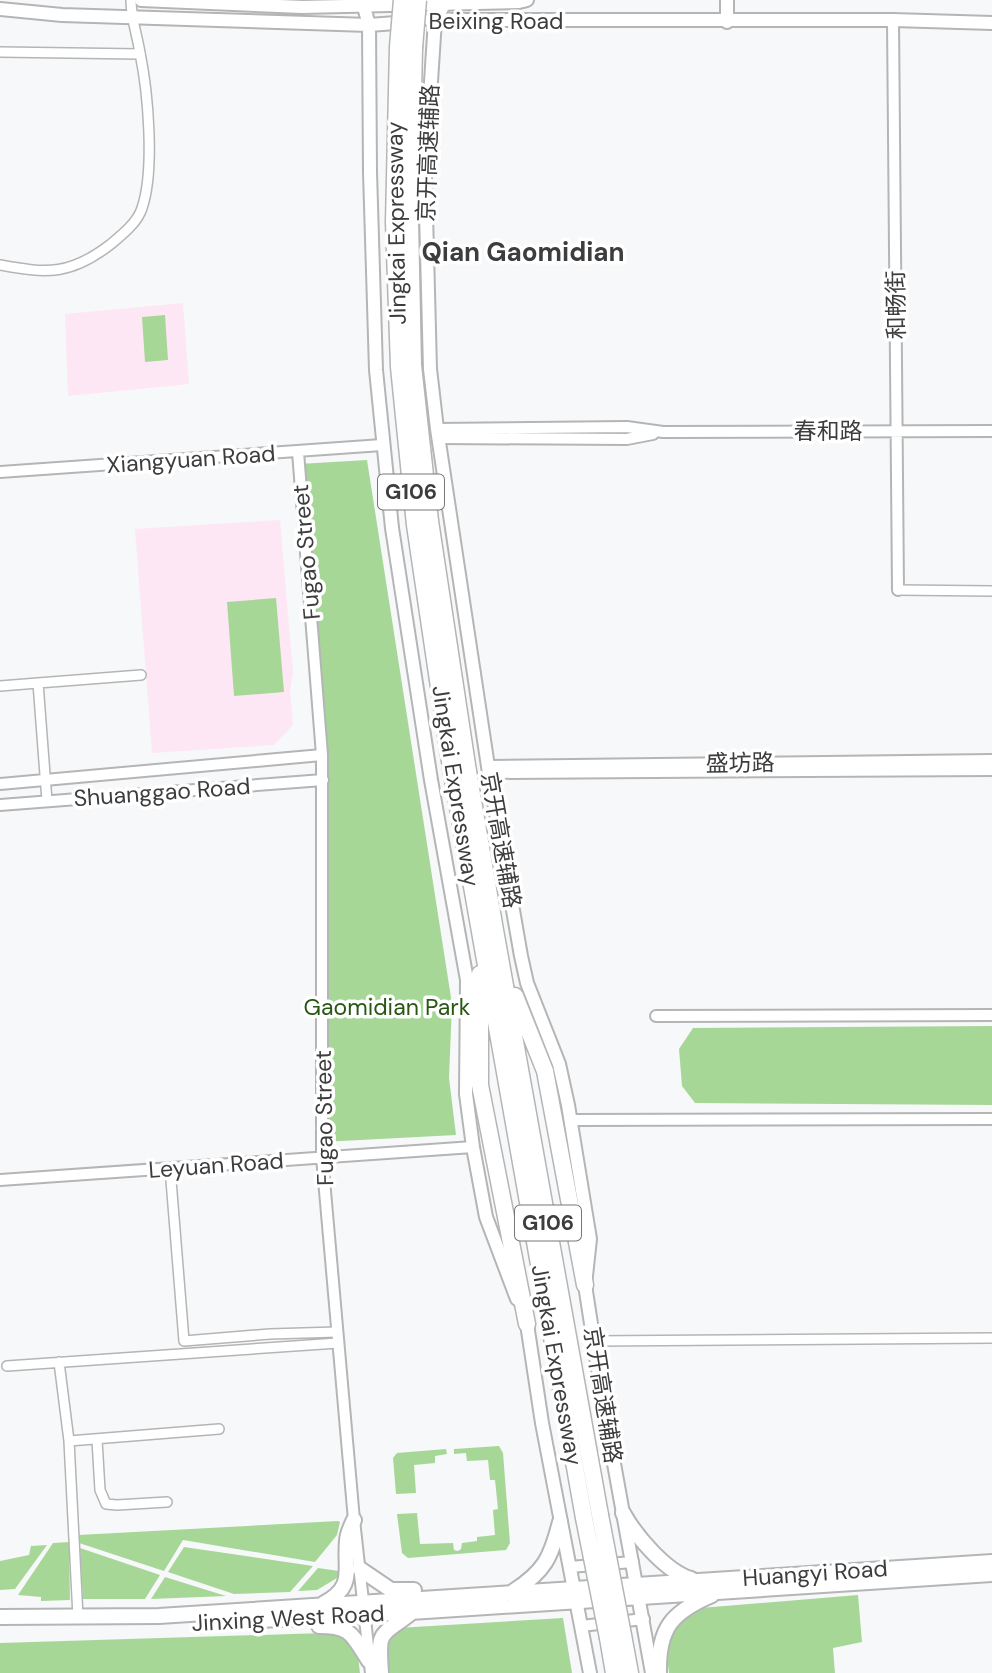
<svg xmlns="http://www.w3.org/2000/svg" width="992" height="1673" viewBox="0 0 992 1673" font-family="'DM Sans','Noto Sans SC',sans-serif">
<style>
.education{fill:#fee7f4}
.green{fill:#a7d797}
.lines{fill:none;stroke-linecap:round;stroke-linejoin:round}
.minor-casing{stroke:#b4b5b6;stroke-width:12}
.tertiary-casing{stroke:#b4b5b6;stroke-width:14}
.secondary-casing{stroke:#b4b5b6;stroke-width:16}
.primary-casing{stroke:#b4b5b6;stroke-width:18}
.motorway-casing{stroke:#b4b5b6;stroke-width:19}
.minor{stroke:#fff;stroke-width:9}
.tertiary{stroke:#fff;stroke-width:10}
.secondary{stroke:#fff;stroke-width:12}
.primary{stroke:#fff;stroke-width:14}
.motorway{stroke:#fff;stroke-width:16}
.motorway-bridge-casing{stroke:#b4b5b6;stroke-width:19;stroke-linecap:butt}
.motorway-bridge{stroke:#fff;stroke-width:16}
.labels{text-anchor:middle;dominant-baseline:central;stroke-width:7;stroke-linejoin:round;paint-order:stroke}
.shield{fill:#fff;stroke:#777;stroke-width:2}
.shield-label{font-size:21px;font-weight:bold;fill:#3d3d3d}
.street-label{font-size:23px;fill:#3d3d3d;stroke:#fff}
.park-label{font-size:23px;fill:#285714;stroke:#fff}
.quarter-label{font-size:26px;font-weight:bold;fill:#3d3d3d;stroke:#fff}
</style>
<rect width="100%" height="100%" fill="#f7f8fa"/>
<path class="education" d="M183,303L189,384L68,396L65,314Z
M280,520L293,673L290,690L293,725L274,745L152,753L135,529Z"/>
<path class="green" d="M165,315L168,360L145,362L142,317Z
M367,460L452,1004L449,1078L456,1135L322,1142L323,810L299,464Z
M276,598L284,692L234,696L227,602Z
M992,1026V1105L695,1103L682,1086L679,1049L693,1028Z
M499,1446L503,1453L510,1543L506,1550L408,1558L402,1553L397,1514L417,1513L420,1544L453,1543L454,1550L458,1551L461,1549L462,1543L477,1541V1537L495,1535L493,1510L498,1509L495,1480H490L488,1460L467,1461L466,1453L454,1454V1449Z
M446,1449L447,1454L435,1456V1463L414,1465L416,1493L396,1494L393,1458L397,1453Z
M338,1521L340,1522L337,1535L315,1562L183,1540L164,1571L79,1543L78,1535Z
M69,1542L70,1600L41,1601V1597L18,1595L53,1543Z
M47,1545L15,1589L0,1590V1561L29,1555L31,1546Z
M184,1547L313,1566L290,1592L234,1594L168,1572Z
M80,1548L160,1575L145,1599H83Z
M318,1568L339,1571L337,1578L317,1590L298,1591Z
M165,1577L226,1596L151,1599Z
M858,1595L862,1642L833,1648L835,1673H669C665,1644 667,1631 688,1609Z
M563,1618L572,1673H386L385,1646L398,1628Z
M355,1632L360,1673H0V1643Z"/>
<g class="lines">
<defs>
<path id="minor" d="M0,52L140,54
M0,265C48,274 71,275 111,244C122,235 138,222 142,208C155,170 148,92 140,53C137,34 131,19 131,0
M898,590L992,591
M0,686L38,683
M47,801L38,683L141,675
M170,1168L184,1341L270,1334L337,1332
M594,1341L992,1338
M59,1362L69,1441
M7,1366L338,1343
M97,1440L100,1490L106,1504L117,1505L167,1502
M78,1617L69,1441L219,1429"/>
<path id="tertiary" d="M893,20L898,590
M437,429L627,427L663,432L992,431
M438,438L627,439L653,434
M298,452L322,755V1157L354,1520L371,1673
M0,472L382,445
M488,766L992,760
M489,773L992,770
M0,784L322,755
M0,805L323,780
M656,1016L992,1015
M571,1120L992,1119
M0,1180L473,1147
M569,1567L633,1562
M581,1626L644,1619"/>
<path id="secondary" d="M141,0L302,7L519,2L527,0
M362,0L369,25L370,172L376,370L392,528L431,780L467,980L466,1094L473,1147L486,1217L517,1299
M447,0L435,20L425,174L430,369L437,429L489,773L521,956L527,983L559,1064L568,1105L590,1239L585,1285L605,1414L652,1673
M0,9L62,15L369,25L409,22
M430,20H893L992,23
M727,22V0
M524,1316L527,1324L542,1423L590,1673"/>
<path id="primary" d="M623,1513C635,1535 666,1572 691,1579
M360,1569L391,1590H414
M514,1591C545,1571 551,1557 560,1522
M323,1604C356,1586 344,1571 347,1541C347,1534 351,1526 354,1520
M0,1617L159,1616L992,1562
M235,1621L365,1615L992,1574
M319,1626C352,1626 352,1635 369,1661
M381,1673C378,1629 379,1638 411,1613
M659,1673C658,1628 672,1612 712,1595"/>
<path id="motorway" d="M398,47L394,222L399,367L415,525L451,768L584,1518
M414,48L410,221L413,365L430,521L467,765L495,930L600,1515
M480,974V1085L527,1324
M515,996L545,1071L585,1285
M623,1635L630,1673
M608,1638L614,1673"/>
</defs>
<use href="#minor" class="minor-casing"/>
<use href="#tertiary" class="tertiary-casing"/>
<use href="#secondary" class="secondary-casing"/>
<use href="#primary" class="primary-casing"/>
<use href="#motorway" class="motorway-casing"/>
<use href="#minor" class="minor"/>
<use href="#tertiary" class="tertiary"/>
<use href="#secondary" class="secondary"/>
<use href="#primary" class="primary"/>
<use href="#motorway" class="motorway"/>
<defs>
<path id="motorway-bridge" d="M398,47L402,0
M414,48L418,0
M600,1515L623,1635
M584,1518L608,1638"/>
</defs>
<use href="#motorway-bridge" class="motorway-bridge-casing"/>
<use href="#motorway-bridge" class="motorway-bridge"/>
</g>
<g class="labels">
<g class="shield">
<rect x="378" y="474.5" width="66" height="35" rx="5"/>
<rect x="515" y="1205.5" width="66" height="35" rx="5"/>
</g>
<g class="shield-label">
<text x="411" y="492">G106</text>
<text x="548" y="1223">G106</text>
</g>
<g class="street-label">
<text x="496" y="21">Beixing Road</text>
<text transform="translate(428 153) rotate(-88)">京开高速辅路</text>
<text transform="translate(396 223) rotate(-91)">Jingkai Expressway</text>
<text transform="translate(896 305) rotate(-91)">和畅街</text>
<text x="828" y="431">春和路</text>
<text transform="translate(191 459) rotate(-4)">Xiangyuan Road</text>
<text transform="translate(306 552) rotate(-95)">Fugao Street</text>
<text transform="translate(740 763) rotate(-1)">盛坊路</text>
<text transform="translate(456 786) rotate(81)">Jingkai Expressway</text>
<text transform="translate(162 792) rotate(-4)">Shuanggao Road</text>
<text transform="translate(501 840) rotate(80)">京开高速辅路</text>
<text transform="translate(324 1118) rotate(-91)">Fugao Street</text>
<text transform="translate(216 1165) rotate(-4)">Leyuan Road</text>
<text transform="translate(557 1365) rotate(80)">Jingkai Expressway</text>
<text transform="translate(603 1395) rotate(81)">京开高速辅路</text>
<text transform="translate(815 1573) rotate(-4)">Huangyi Road</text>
<text transform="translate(288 1618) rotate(-3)">Jinxing West Road</text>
</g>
<g class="park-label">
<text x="387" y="1007">Gaomidian Park</text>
</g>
<g class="quarter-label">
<text x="523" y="252">Qian Gaomidian</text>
</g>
</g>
</svg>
